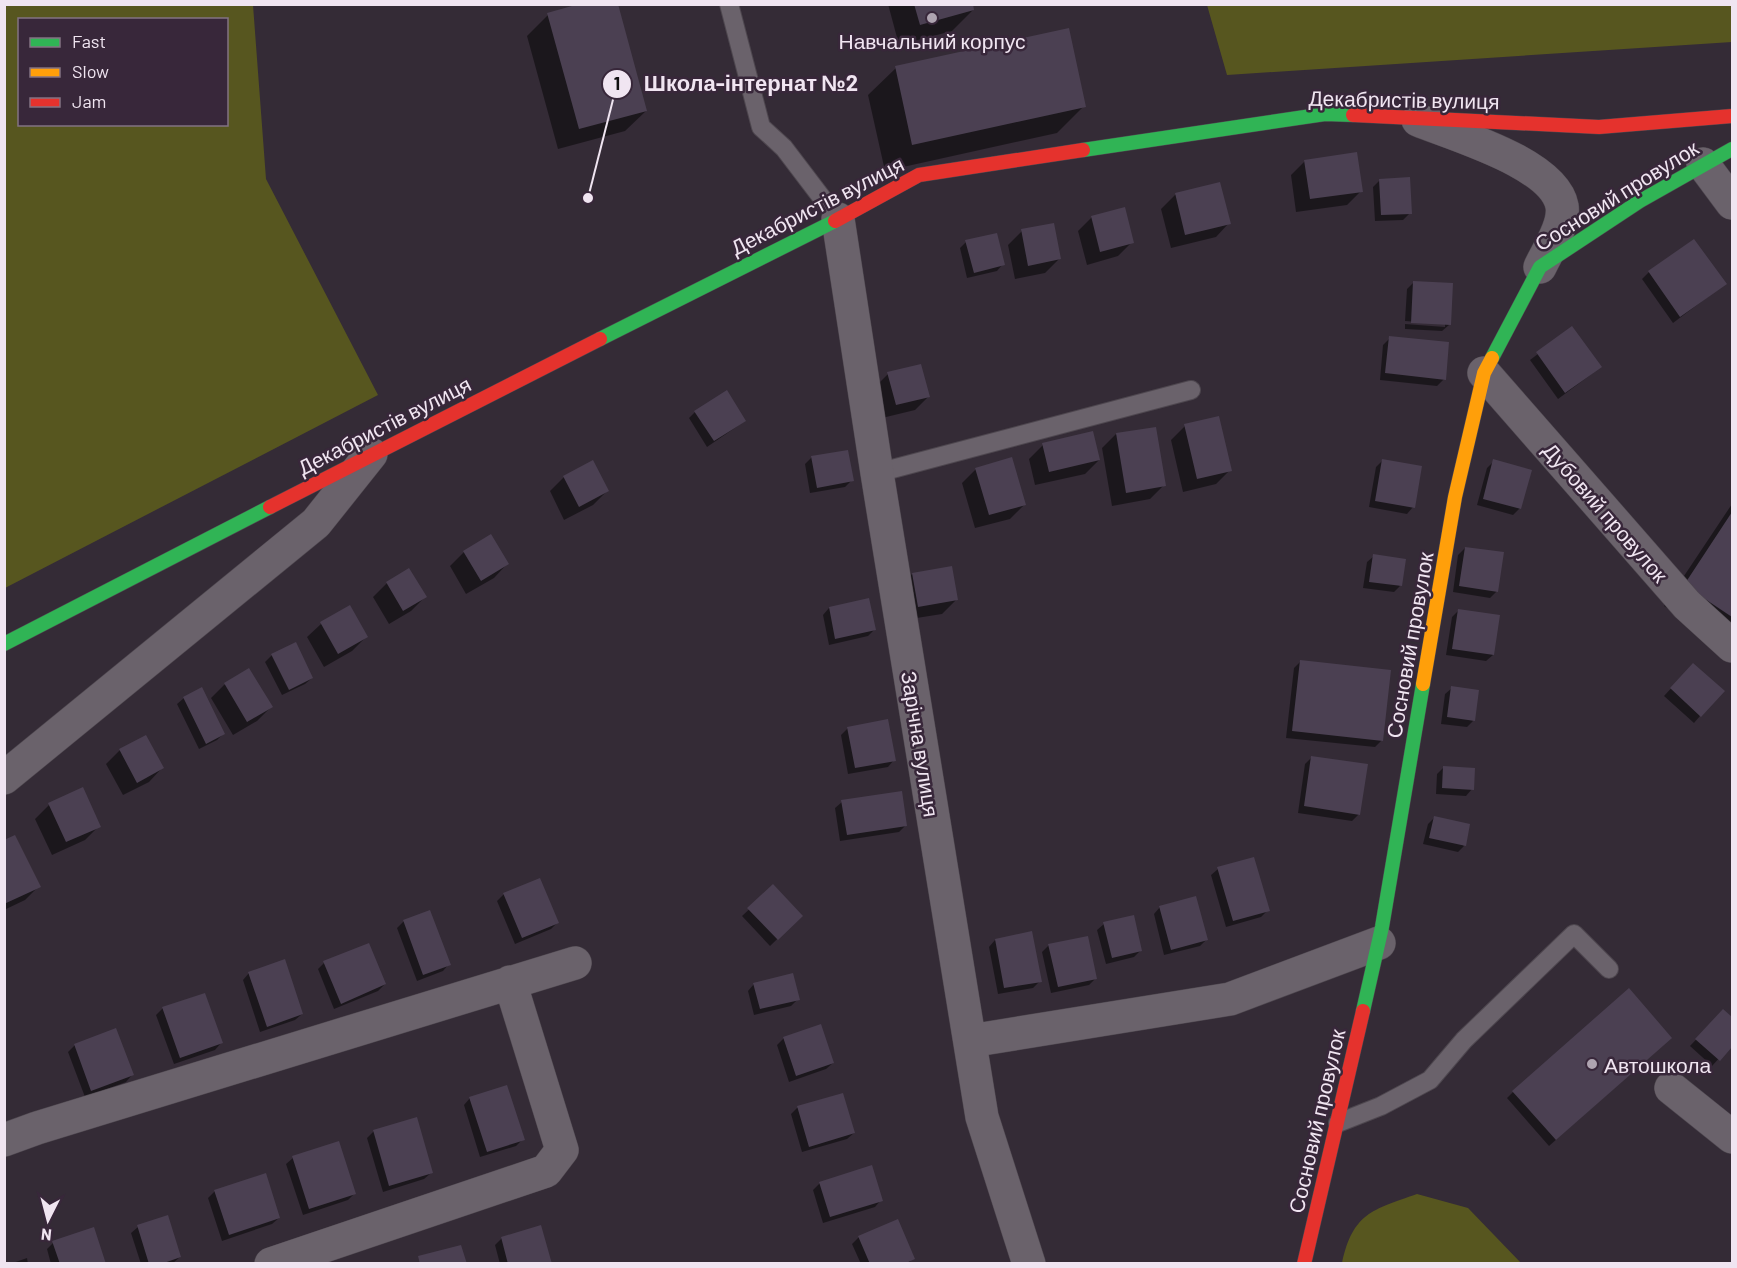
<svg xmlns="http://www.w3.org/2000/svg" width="1737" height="1268" viewBox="0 0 1737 1268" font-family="Barlow,sans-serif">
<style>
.forest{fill:#57561f;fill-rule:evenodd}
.shadow{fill:#0007}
.building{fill:#4b4052}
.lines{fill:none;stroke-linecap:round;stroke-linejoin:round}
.lane-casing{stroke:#4e474f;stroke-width:20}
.street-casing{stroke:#4e474f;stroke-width:34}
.fast-casing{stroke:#4e474f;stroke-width:15}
.slow-casing{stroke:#4e474f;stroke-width:15}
.jam-casing{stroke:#4e474f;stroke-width:15}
.lane{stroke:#6a626b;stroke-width:18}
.street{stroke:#6a626b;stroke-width:33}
.fast{stroke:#30b455;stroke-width:14}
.slow{stroke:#ff9f0a;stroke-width:14}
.jam{stroke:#e5322d;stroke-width:14}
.poi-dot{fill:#aea4b0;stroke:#38273a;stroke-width:2}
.labels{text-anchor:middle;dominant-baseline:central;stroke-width:5;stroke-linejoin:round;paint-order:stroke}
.poi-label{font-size:21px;fill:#f0e5f1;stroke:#38273a}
.street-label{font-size:21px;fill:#f0e5f1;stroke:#38273a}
.leader{fill:none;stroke:#f0e5f1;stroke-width:2}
.callout-dot{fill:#f0e5f1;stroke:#38273a;stroke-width:2}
.mark-label{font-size:18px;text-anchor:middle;font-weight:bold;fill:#111}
.callout-label{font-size:22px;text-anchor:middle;font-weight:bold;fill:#f0e5f1;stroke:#38273a;stroke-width:5;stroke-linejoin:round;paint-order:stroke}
</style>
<rect width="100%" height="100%" fill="#342b36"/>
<path class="forest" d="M5,4L253,5L266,179L378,395L5,588ZM20,20H226V124H20Z
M1207,5H1732V42L1227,75Z
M1417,1194L1468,1208L1521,1263H1342C1353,1213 1372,1210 1417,1194Z"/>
<path class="shadow" d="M888,4H971L973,10L952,31L899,45Z
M548,15L646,111L625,131L558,149L527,36Z
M896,68L1084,106L1057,133L885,171L868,95Z
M1305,161L1361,191L1347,205L1296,212L1291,175Z
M1380,180L1410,213L1403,220L1375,221L1373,187Z
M1219,184L1229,223L1216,237L1171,248L1161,209L1175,195Z
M1092,217L1132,242L1118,256L1087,265L1078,231Z
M1022,231L1059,259L1045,273L1015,279L1008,245Z
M966,242L1003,264L997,271L967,278L960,248Z
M1649,272L1725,284L1673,323L1642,279Z
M1414,282L1449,325L1442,331L1405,329V324L1445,327V324L1405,321L1407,289Z
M1572,328L1593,373L1558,399L1530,360Z
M1390,338L1444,379L1437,386L1380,380L1383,345Z
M888,374L929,396L915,410L882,418L874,388Z
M695,412L745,421L707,447L689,418Z
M1185,426L1230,470L1216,484L1183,492L1171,440Z
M1116,434L1164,485L1150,499L1112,506L1102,448Z
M1043,445L1099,460L1085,474L1035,485L1029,459Z
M812,457L852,480L845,487L810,493L805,464Z
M1382,461L1413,507L1407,514L1369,507L1376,467Z
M1494,461L1520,508L1513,515L1477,505L1487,468Z
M976,469L1024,505L1010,519L975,528L962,483Z
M564,477L607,491L593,505L564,520L550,491Z
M1732,504V634L1722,645L1664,606Z
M491,536L507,564L494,578L466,594L450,566L464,552Z
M1465,548L1497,591L1490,598L1453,592L1458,555Z
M1374,556L1400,586L1394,592L1363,588L1367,562Z
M912,574L956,600L942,614L904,620L898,588Z
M387,583L425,597L411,611L389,624L373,597Z
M829,608L874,630L868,636L829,645L823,615Z
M1459,610L1493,655L1486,661L1446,655L1452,617Z
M321,624L366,637L352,651L324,667L307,637Z
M272,655L312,678L305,684L282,695L265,662Z
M1300,662L1382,740L1375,747L1286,738L1294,668Z
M249,670L271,707L257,721L233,735L211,698L224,685Z
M1687,671L1700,716L1694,723L1664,696Z
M1452,688L1473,721L1467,727L1441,724L1445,694Z
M184,698L223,734L217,740L199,749L177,704Z
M848,728L894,760L888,767L848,774L841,735Z
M120,750L162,768L149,782L123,795L106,764Z
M1312,757L1359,814L1352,821L1298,813L1305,764Z
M1444,767L1472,789L1466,796L1436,794L1437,774Z
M842,802L906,825L899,832L840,841L835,808Z
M49,805L99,826L85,840L52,855L35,819Z
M1434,818L1464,846L1458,852L1423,844L1428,824Z
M4,841L39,886L25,900L4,910Z
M1218,869L1268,910L1261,917L1226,927L1211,875Z
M773,887L801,916L770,946L742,916Z
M504,894L557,923L551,929L515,944L497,901Z
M1160,907L1207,939L1200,946L1164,955L1154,914Z
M404,921L449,964L443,971L417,981L397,928Z
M1104,924L1141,950L1134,957L1106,964L1097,930Z
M995,940L1040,981L1033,988L998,994L989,947Z
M1049,945L1095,979L1089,985L1051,993L1042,952Z
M324,963L385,984L378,991L334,1009L318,969Z
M249,973L302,1014L295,1020L260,1032L243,980Z
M754,984L798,999L791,1006L754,1015L748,991Z
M163,1008L221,1043L215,1050L174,1064L156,1015Z
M1723,1011L1732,1019V1044L1712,1066L1690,1046Z
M784,1038L833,1063L826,1069L789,1082L777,1045Z
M1664,1044L1549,1146L1507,1098L1513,1092Z
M75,1045L132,1075L126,1082L85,1097L68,1052Z
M842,1094L854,1133L847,1139L802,1152L791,1114L797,1108Z
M470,1098L523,1139L516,1146L480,1157L464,1105Z
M374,1131L431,1173L424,1179L383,1192L367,1138Z
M293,1158L354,1194L348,1200L303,1215L286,1164Z
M820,1183L881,1200L875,1207L823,1223L813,1190Z
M215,1191L279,1218L272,1224L222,1241L208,1198Z
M138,1227L180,1257L173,1263L141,1264L131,1233Z
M859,1237L913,1258L908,1264H861L852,1244Z
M502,1238L550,1264H500L495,1245Z
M53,1243L105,1264H51L47,1249Z
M27,1258L28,1264H10Z"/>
<path class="building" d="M579,4H618L647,111L579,129L547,13Z
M914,4H973L974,10L920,25Z
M1069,28L1086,107L912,145L895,66Z
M1357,152L1363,192L1310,199L1304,160Z
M1410,177L1412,214L1381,215L1379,179Z
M1220,182L1231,224L1185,235L1175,193Z
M1125,207L1134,243L1100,252L1091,216Z
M1054,223L1061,259L1028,266L1021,229Z
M997,233L1005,265L974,273L965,240Z
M1694,239L1727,284L1680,317L1648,271Z
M1413,281L1453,283L1451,325L1411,323Z
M1572,326L1602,367L1565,393L1536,352Z
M1389,336L1449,342L1446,380L1385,373Z
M921,364L930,397L896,405L887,372Z
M727,390L746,421L714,441L694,411Z
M1219,416L1232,471L1197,479L1184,424Z
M1156,427L1166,486L1126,493L1116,433Z
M1093,431L1100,460L1049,472L1042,443Z
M848,450L854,481L817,488L811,456Z
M1012,457L1026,505L989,515L975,468Z
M1382,459L1422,466L1415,508L1375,501Z
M1493,459L1532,470L1521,509L1483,499Z
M593,460L609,491L579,507L563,476Z
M1732,512V617L1684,585Z
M491,534L509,564L481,581L463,551Z
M1465,547L1504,552L1498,592L1459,586Z
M1373,554L1406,559L1402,586L1369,582Z
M952,566L958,600L918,607L912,573Z
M409,568L427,597L403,611L386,582Z
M869,598L876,630L835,639L829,607Z
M350,605L368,637L338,654L320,622Z
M1458,609L1500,615L1494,655L1452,649Z
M296,642L313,678L289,690L271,654Z
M1300,660L1391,670L1383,741L1292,731Z
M1693,663L1725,691L1701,717L1670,688Z
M249,668L273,707L247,722L224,683Z
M1451,686L1479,690L1475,721L1447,717Z
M202,687L225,734L206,744L183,697Z
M888,719L896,761L855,768L847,727Z
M146,735L164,768L137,783L119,749Z
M1311,756L1368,764L1360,815L1304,806Z
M1443,766L1475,768L1474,790L1442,788Z
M83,787L101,827L66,842L48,803Z
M902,791L907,826L847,835L841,800Z
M1434,816L1470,824L1466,846L1429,838Z
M15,835L41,887L4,904V840Z
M1254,857L1270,911L1233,921L1217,867Z
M540,878L559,923L522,938L503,893Z
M773,884L803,916L778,940L747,908Z
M1196,896L1208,940L1171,950L1159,906Z
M430,910L451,965L423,975L403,920Z
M1134,915L1142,951L1112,958L1103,922Z
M1032,931L1042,982L1004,988L995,939Z
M1088,936L1097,979L1058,987L1048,944Z
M369,943L386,984L341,1004L323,961Z
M285,959L303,1014L267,1027L248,972Z
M793,973L800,1000L760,1009L753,983Z
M1629,988L1672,1038L1556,1140L1512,1091Z
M205,993L223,1043L180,1058L162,1007Z
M1723,1009L1732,1017V1047L1720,1061L1695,1039Z
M821,1024L834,1063L796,1076L783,1037Z
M116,1028L134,1075L91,1091L74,1044Z
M507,1085L525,1140L487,1152L469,1097Z
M843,1093L855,1133L809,1147L797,1106Z
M417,1117L433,1173L389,1186L373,1130Z
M339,1141L356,1194L309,1209L292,1156Z
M872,1165L883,1201L830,1217L819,1182Z
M266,1173L280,1218L229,1235L214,1190Z
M168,1215L181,1257L161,1264H149L137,1225Z
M898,1219L915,1259L904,1264H870L858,1236Z
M541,1225L552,1264H508L501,1237Z
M94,1227L106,1264H60L52,1241Z
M461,1245L467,1264H420L418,1256Z"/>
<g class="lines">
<defs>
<path id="lane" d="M729,4L761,127L784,148L838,219
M877,473L1191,390
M1338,1123L1381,1106L1430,1080L1464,1040L1574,934L1609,969"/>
<path id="street" d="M1418,120C1454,135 1554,163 1562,206C1565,225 1548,250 1540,267
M1703,164L1732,203
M838,219L877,473L982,1117L1029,1264
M1484,373L1687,605L1732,646
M4,778L316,523L371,454
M970,1041L1230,999L1379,943
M1671,1088L1732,1137
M4,1140L37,1128L575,963
M271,1264L546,1171L562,1150L510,982"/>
<path id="fast" d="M1083,150L1325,114L1353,115
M600,339L835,221
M1492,358L1540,267L1640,201L1732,149
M4,644L270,507
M1363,1011L1382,927L1423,684"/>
<path id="slow" d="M1423,684L1455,497L1484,373L1492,358"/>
<path id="jam" d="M1353,115L1599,127L1732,116
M835,221L919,175L1083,150
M270,507L600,339
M1304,1264L1363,1011"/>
</defs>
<use href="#lane" class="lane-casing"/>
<use href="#street" class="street-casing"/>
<use href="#fast" class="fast-casing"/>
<use href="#slow" class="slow-casing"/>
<use href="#jam" class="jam-casing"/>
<use href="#lane" class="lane"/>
<use href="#street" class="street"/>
<use href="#fast" class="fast"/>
<use href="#slow" class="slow"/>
<use href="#jam" class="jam"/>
</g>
<g class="poi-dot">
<circle cx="932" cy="18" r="6"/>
<circle cx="1592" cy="1064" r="6"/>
</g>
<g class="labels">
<g class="poi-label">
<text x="932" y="40">Навчальний корпус</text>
<text x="1604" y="1064" text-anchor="start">Автошкола</text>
</g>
<g class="street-label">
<text transform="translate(1404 99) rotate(1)">Декабристів вулиця</text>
<text transform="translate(1616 195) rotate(-32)">Сосновий провулок</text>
<text transform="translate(817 205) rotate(-27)">Декабристів вулиця</text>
<text transform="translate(384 425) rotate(-27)">Декабристів вулиця</text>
<text transform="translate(1606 512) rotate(49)">Дубовий провулок</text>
<text transform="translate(1409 645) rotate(-80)">Сосновий провулок</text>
<text transform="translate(921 744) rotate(81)">Зарічна вулиця</text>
<text transform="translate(1316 1121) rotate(-77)">Сосновий провулок</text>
</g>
</g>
<path class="leader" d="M588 198L617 84"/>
<g class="callout-dot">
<circle cx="588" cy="198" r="6"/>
<circle cx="617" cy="84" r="15"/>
</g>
<g class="mark-label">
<text x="617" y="90">1</text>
</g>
<g class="callout-label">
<text x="751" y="91">Школа-інтернат №2</text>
</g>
<rect width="1737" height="1268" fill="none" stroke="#f0e5f1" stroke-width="12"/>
<rect x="18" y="18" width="210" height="108" fill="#38273a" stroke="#827383" stroke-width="1.5"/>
<rect x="30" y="38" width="30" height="9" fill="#30b455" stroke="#827383" stroke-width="1.5"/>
<text x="72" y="48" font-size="18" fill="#f0e5f1">Fast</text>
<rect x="30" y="68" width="30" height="9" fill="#ff9f0a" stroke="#827383" stroke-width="1.5"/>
<text x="72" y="78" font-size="18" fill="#f0e5f1">Slow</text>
<rect x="30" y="98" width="30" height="9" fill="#e5322d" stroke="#827383" stroke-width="1.5"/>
<text x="72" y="108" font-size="18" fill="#f0e5f1">Jam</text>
<g transform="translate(48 1220) rotate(186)" stroke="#38273a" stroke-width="4.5" paint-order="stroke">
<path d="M0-4.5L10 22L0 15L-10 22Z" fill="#f0e5f1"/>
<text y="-9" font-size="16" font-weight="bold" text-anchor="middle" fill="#f0e5f1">N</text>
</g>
</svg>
